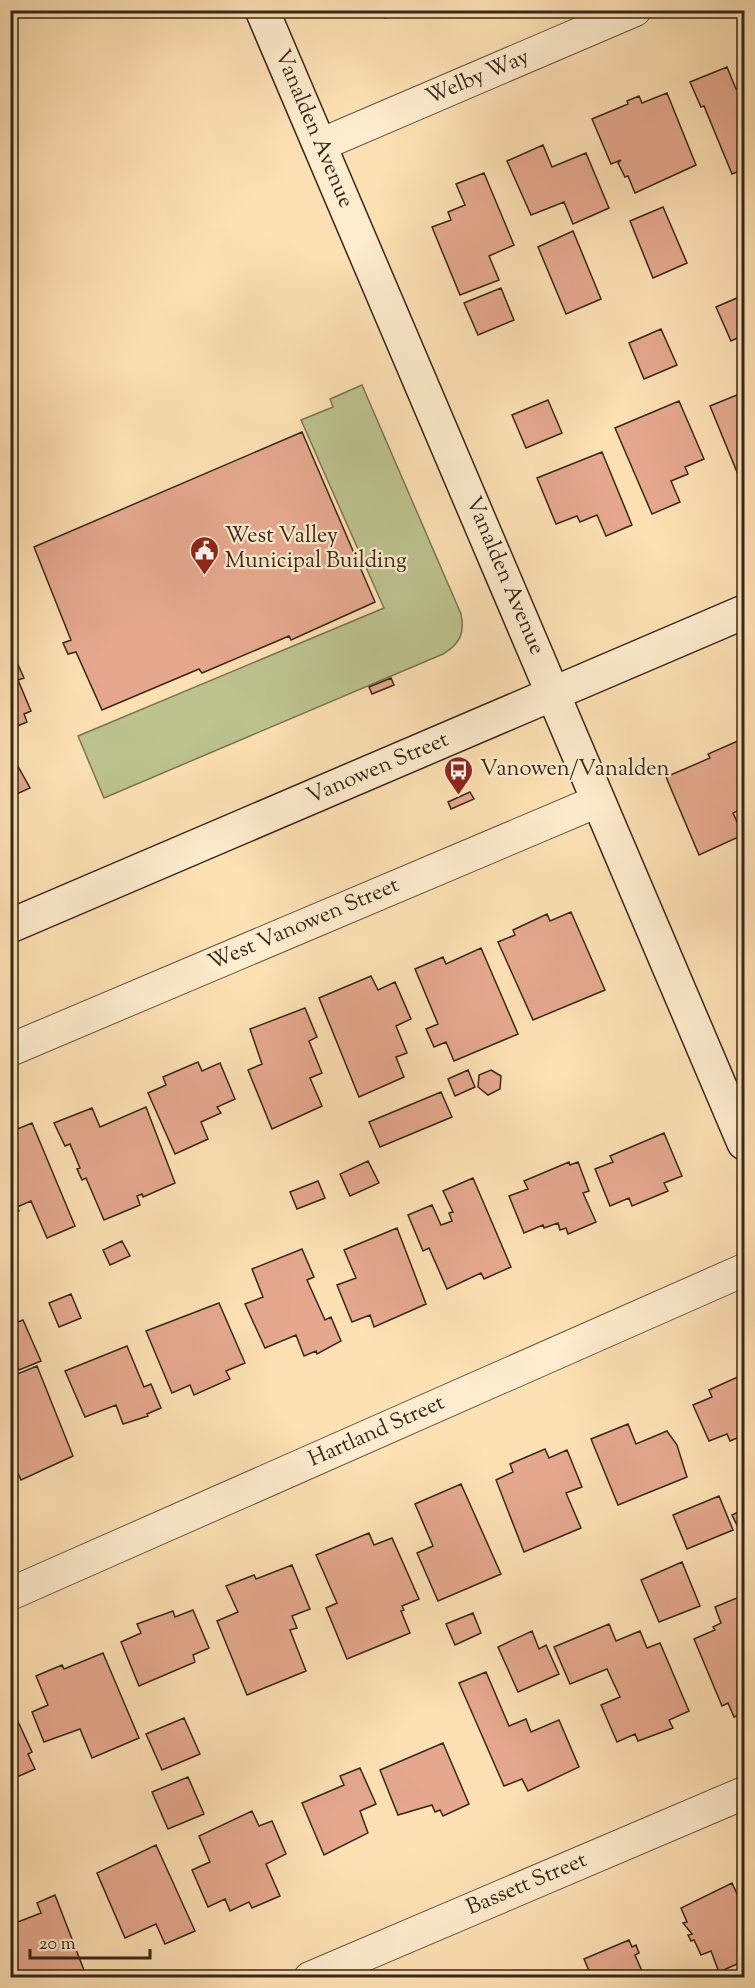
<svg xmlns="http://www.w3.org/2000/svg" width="755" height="1988" viewBox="0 0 755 1988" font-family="'Sorts Mill Goudy',serif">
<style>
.green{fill:#bcc38f;stroke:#7a7554;stroke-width:1.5}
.building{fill:#e5a88d;stroke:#382719;stroke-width:1.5}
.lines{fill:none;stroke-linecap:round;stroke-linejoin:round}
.street-casing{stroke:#695640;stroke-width:34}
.secondary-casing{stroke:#382719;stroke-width:36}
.street{stroke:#feecce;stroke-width:32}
.secondary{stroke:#feecce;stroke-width:33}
.labels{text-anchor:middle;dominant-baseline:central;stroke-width:4.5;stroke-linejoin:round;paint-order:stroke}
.street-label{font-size:22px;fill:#382719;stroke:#feecce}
.poi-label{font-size:22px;fill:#382719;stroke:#feecce;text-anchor:start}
</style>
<rect width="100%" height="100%" fill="#fde1b3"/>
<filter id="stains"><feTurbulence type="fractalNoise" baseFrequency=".00333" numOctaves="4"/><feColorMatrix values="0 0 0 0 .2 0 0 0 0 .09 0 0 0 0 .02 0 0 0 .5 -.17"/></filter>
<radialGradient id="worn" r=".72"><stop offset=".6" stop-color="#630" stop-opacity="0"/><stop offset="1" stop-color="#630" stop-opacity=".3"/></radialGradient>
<path class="green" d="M362,385L461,614C465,633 460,644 443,654L104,798L78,736L384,608L301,420L333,407L330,399Z"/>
<path class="building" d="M382,10H406L407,11L385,18Z
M727,67L736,89L744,85V169L732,174L704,106L701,107L690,82Z
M667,93L696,165L635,193L628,176L625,177L618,163L621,160L611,164L592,119L628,104L627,101L639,96L642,103Z
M543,145L552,167L586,153L609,208L573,224L564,202L531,215L507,161Z
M484,173L514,245L489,256L499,280L460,295L432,227L451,220L448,212L465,205L456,184Z
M663,207L687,263L653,278L630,221Z
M573,231L601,299L566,314L538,247Z
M501,288L514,320L478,335L464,303Z
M744,295V335L731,341L716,307Z
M661,329L677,365L644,379L629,343Z
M744,392V475L739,477L710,406Z
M548,400L562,433L526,448L512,415Z
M679,401L704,459L685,467L688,474L671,481L680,502L652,514L615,428Z
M302,432L375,602L291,640L289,636L202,673L199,669L102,710L76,652L68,654L63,643L71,640L34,547Z
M602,452L632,525L606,536L597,515L580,522L577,516L556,524L537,478Z
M11,649L24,678L18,680L31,711L24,714L27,722L10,729Z
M391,678L394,685L372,694L369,687Z
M740,740L744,751V808L733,813L743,835L699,855L666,777L710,758L708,754Z
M10,752L30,788L10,797Z
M470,792L474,799L451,809L448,802Z
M571,912L605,990L533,1020L498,942L515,935L513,930L547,914L550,921Z
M481,948L518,1034L454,1061L446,1042L434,1047L426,1029L438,1024L415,969L443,957L446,964Z
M371,976L378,990L395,982L411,1019L396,1026L407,1053L396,1057L404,1077L359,1097L319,998Z
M305,1008L317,1037L309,1041L322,1073L310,1078L322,1106L272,1129L248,1070L262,1064L250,1029Z
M198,1062L202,1071L220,1063L235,1099L217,1107L221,1113L201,1122L208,1139L175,1154L148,1093L166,1085L163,1077Z
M468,1070L475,1087L455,1096L448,1079Z
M491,1070L501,1076L500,1089L488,1095L478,1087L479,1075Z
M441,1092L452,1117L380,1147L369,1122Z
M146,1107L175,1183L143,1197L142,1194L137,1196L140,1205L104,1220L86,1178L82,1180L77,1169L80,1168L70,1144L65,1146L54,1123L92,1108L100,1127Z
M32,1123L75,1226L47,1238L31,1201L17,1207L19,1211L10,1215V1132Z
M664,1133L682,1176L664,1183L668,1191L632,1206L629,1198L610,1206L595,1169L613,1162L610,1156Z
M368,1161L379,1183L350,1196L340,1174Z
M569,1162L570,1165L578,1162L589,1191L583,1193L596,1222L568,1234L566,1228L560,1230L558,1223L544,1228L543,1225L524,1233L509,1196L528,1189L524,1181Z
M473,1178L511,1267L484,1279L481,1273L447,1289L429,1248L423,1251L408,1215L432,1205L441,1225L452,1221L449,1213L453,1212L443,1191Z
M318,1181L325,1198L297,1209L290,1192Z
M397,1228L426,1304L374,1327L370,1315L352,1322L337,1285L356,1278L344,1250Z
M122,1241L130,1256L110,1265L103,1250Z
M302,1249L314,1277L307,1280L325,1320L331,1317L341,1341L317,1354L316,1351L304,1356L296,1335L265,1348L245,1304L263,1297L252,1269Z
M71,1294L81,1318L59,1327L49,1303Z
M219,1303L245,1363L226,1371L230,1379L194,1395L190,1385L172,1393L146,1331Z
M23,1320L41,1361L19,1370L10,1352V1325Z
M127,1346L144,1387L151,1384L161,1408L147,1414L148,1416L123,1424L116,1405L85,1417L65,1371Z
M37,1366L73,1456L21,1480L15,1467L10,1469V1377Z
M742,1375L744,1382V1435L730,1441L727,1434L709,1441L693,1405L712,1397L709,1390Z
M628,1424L636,1444L667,1431L677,1445L687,1477L618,1505L591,1439Z
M545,1449L549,1458L567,1450L582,1487L566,1493L581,1528L524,1552L496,1480L513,1472L510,1464Z
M461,1484L501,1574L438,1601L417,1553L433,1546L415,1504Z
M719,1496L733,1530L687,1549L673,1515Z
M744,1509V1524L738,1527L732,1515Z
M369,1533L374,1545L392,1538L419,1599L402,1606L404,1610L401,1611L410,1633L347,1659L326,1608L337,1603L316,1555Z
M682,1562L700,1606L659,1622L641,1580Z
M292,1565L310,1609L292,1616L297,1628L290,1630L306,1671L247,1695L217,1621L238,1612L226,1586L254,1575L256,1579Z
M744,1595V1713L734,1717L728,1703L722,1706L694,1639L715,1630L713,1627L721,1623L715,1607Z
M193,1610L209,1648L193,1655L195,1662L139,1686L121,1642L141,1633L137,1624L173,1611L175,1617Z
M473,1613L481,1633L455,1645L446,1624Z
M609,1624L616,1641L640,1631L647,1648L660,1643L689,1711L669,1720L673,1728L638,1741L635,1734L617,1742L601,1705L620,1697L607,1669L570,1684L554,1647Z
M532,1631L539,1649L546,1645L559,1674L518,1692L498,1647Z
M103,1653L139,1738L92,1758L80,1729L44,1742L32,1712L48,1705L36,1676L62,1665L64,1669Z
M486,1672L509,1726L526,1719L531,1732L559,1720L579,1767L528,1791L522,1779L504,1786L459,1683Z
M15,1715L32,1752L28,1754L35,1769L10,1780V1717Z
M184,1718L200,1754L162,1770L146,1734Z
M443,1743L469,1804L443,1816L440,1810L435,1812L432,1805L398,1815L380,1770Z
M360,1768L376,1804L360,1811L368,1833L324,1855L302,1803L344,1785L340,1776Z
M188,1777L204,1814L168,1829L152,1792Z
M252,1811L259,1826L272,1821L286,1854L266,1864L280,1896L252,1908L249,1902L230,1911L225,1899L208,1907L192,1870L210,1862L199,1836Z
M156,1845L195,1931L165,1944L156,1924L125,1938L97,1873Z
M732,1883L738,1896L744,1893V1961L719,1972L711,1951L701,1955L694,1940L691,1941L688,1935L692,1934L683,1923L687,1922L681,1908Z
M55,1895L87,1978H10V1953L16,1951L10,1936V1925L41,1913L37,1903Z
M629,1940L632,1947L636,1945L639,1953L635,1955L645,1978H592L584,1959Z
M717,1970L721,1978H700Z"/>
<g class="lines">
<defs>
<path id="street" d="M320,145L635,10
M10,1050L598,801
M10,1594L744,1270
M310,1978L744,1793"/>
<path id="secondary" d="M262,10L744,1143
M10,926L744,612"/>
</defs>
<use href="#street" class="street-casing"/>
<use href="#secondary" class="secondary-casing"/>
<use href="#street" class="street"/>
<use href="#secondary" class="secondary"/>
</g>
<defs>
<symbol id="civic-pin" viewBox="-11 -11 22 30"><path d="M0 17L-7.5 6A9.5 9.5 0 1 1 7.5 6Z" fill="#8f2418" stroke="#feecce"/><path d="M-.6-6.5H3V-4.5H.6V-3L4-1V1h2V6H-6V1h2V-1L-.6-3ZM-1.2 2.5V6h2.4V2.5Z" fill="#fff"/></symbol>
<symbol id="bus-pin" viewBox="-11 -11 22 30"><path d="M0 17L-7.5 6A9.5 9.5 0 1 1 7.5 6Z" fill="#8f2418" stroke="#feecce"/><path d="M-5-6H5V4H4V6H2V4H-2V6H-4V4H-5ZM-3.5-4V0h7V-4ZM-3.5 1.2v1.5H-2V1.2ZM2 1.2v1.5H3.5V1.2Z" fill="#fff"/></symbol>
</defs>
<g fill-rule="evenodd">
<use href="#civic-pin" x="188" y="534" width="33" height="45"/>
<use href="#bus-pin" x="442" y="754" width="33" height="45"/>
</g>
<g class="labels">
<g class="street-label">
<text transform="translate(478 78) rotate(-23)">Welby Way</text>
<text transform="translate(313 129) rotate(67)">Vanalden Avenue</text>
<text transform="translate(504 576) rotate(67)">Vanalden Avenue</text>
<text transform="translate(378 769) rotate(-23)">Vanowen Street</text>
<text transform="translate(304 925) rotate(-23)">West Vanowen Street</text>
<text transform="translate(377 1432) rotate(-24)">Hartland Street</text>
<text transform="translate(527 1885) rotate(-23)">Bassett Street</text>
</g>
<g class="poi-label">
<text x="225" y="537">West Valley<tspan x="225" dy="25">Municipal Building</tspan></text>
<text x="480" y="770">Vanowen/Vanalden</text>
</g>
</g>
<rect width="755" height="1988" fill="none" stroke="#fde1b3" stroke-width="36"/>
<rect x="12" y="12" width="731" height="1964" fill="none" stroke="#382719" stroke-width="3"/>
<rect x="18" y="18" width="719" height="1952" fill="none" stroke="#382719" stroke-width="1.5"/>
<path d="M30 1949v9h120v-9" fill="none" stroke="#382719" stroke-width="3"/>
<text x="39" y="1949" font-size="18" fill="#382719" stroke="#feecce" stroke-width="4.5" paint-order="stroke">20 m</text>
<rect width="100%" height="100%" filter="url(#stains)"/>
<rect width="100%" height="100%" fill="url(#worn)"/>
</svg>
